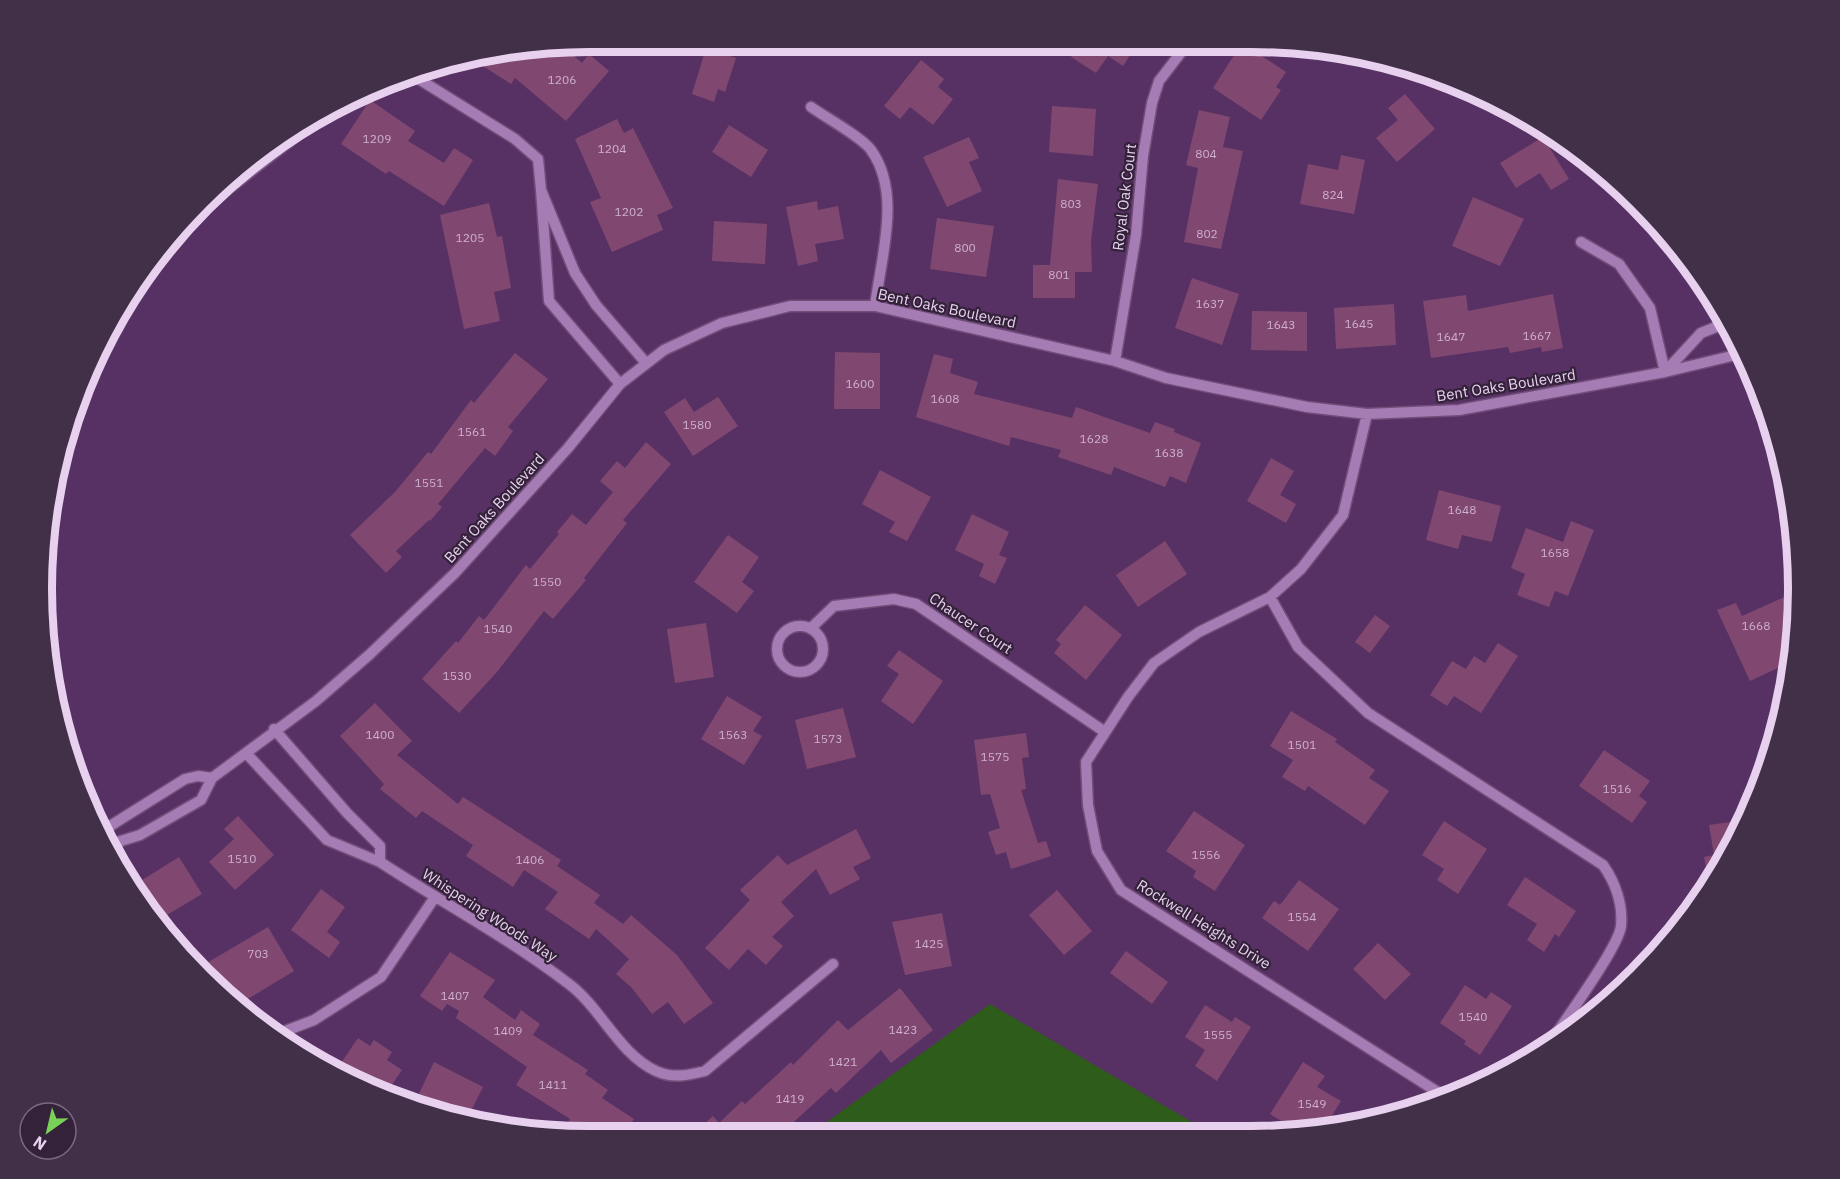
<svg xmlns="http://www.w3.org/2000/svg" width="1840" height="1179" viewBox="0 0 1840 1179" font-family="'IBM Plex Sans',sans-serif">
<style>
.green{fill:#2e5c1a}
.building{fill:#804871}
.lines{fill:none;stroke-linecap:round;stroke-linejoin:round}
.minor-casing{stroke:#704e79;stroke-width:13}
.minor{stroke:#a67cb4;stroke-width:10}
.labels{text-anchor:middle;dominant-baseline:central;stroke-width:4.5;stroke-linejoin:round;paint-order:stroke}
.number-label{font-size:12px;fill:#ceafd0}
.street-label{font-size:15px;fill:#e8d1ef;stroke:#332239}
.rim{fill:none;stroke:#e8d1ef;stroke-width:8}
</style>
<rect width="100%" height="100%" fill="#573163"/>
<path class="green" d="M990,1004L1216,1136L810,1134Z"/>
<path class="building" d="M1079,45H1092L1136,46L1123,66L1108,56L1096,73L1071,57Z
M1240,46H1247L1286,72L1276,87L1281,90L1261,120L1213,88Z
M564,47L582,63L589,54L609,71L566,121L515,78L511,84L475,61Z
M706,48L736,58L725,92L718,89L714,102L692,94Z
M921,60L944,79L938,87L953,99L933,125L910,107L900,119L884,106Z
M1405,94L1435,129L1397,162L1376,138L1398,120L1388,108Z
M370,100L415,131L408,141L444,163L454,148L473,160L444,206L389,171L386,174L341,144Z
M1052,106L1096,109L1093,156L1049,152Z
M1199,110L1230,117L1223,147L1243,151L1221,249L1184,242L1198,168L1186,165Z
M617,119L624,133L633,128L673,208L657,215L663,230L612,252L590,202L601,198L575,139Z
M729,125L768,150L751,177L712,152Z
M969,137L979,158L969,162L982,191L947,207L923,157Z
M1543,137L1569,179L1551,190L1540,173L1516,188L1500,163Z
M1341,155L1365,160L1354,214L1300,204L1308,164L1338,170Z
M1058,179L1098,184L1091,241L1092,272H1075V298H1033V265H1050Z
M1473,197L1524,219L1500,266L1452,246Z
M817,201L818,210L838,206L844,239L815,244L818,261L798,266L786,207Z
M489,203L497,237L502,236L511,288L494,292L500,321L464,329L440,215Z
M937,218L994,226L986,277L930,269Z
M714,221L767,224L765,264L712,261Z
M1192,278L1239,294L1222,345L1175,328Z
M1553,294L1563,348L1542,352L1541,347L1510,353L1508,347L1431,358L1423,301L1466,295L1468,311Z
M1394,304L1396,345L1336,349L1334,308Z
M1252,311L1307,312V351L1251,350Z
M835,352L880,353V409H834Z
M515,353L548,379L508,427L513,431L495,456L485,448L438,504L442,507L430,521L429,520L396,551L402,557L386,573L350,535L395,492L428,452L431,454L471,400L474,403Z
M934,354L953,359L950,373L978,382L974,394L1072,418L1076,407L1150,433L1155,422L1175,429L1174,432L1201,443L1186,483L1170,476L1165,487L1114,467L1111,475L1058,457L1061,450L1011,437L1009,446L916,417Z
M718,397L738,426L693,456L664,412L685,398L694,412Z
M646,442L671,464L623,520L627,523L584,578L586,580L553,619L544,611L497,672L459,713L422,679L456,641L458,643L479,616L484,620L526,565L530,569L559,534L557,532L572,514L586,525L613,492L600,481L617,461L625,468Z
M1271,458L1294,471L1280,495L1296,504L1286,523L1247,501Z
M880,470L931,497L907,541L889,532L895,522L862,504Z
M1439,490L1501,506L1492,542L1462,535L1458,549L1426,540Z
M972,514L1009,532L999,555L1007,558L995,584L979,576L984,564L955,550Z
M1571,521L1594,530L1568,596L1555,591L1549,607L1517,595L1525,574L1511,568L1526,528L1563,542Z
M728,535L759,557L742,582L754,591L737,613L694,582Z
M1165,541L1187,574L1138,607L1116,575Z
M1789,595L1795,607L1793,661L1750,681L1717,610L1736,603L1742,616Z
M1085,605L1122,635L1086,680L1054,653L1061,644L1056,640Z
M1375,615L1390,626L1370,653L1355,642Z
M706,623L714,677L675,683L667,629Z
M1498,643L1518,656L1481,713L1454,696L1447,706L1430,695L1452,661L1466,669L1474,656L1485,663Z
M899,650L943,681L913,724L881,701L899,674L887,666Z
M727,696L762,717L753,731L762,736L744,765L701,739Z
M375,703L412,741L397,755L458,804L463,797L561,860L557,866L600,895L594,903L623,924L631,915L677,955L713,1003L684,1024L668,1002L652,1014L632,988L616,974L629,959L596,929L589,939L545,909L558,892L524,870L513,887L466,856L473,845L422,811L416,818L380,789L384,784L340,736Z
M843,708L856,757L807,769L795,720Z
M1291,711L1337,739L1335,742L1375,770L1369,778L1389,791L1365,825L1308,786L1305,791L1282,777L1293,760L1270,746Z
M1026,733L1029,757L1022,758L1026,789L1021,790L1038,843L1046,841L1051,856L1011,869L1006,852L996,855L988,832L1000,828L990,794L981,795L974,740Z
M1604,750L1650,781L1639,796L1647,802L1632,823L1579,786Z
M1194,811L1245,845L1215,891L1193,877L1196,871L1166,851Z
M238,816L274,855L235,890L209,862L234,839L224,829Z
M1744,820L1725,863L1709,885L1704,857L1714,855L1709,825Z
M1444,821L1487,849L1458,894L1437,880L1444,869L1422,855Z
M856,829L871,858L853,867L860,879L830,895L816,869L781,902L794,916L772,937L783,946L766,965L748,949L729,970L705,948L750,900L740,890L778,855L787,865Z
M179,857L202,894L162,918L139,882Z
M1525,877L1576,911L1559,937L1555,934L1544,952L1527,940L1537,924L1507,905Z
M1299,880L1339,909L1308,951L1262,918L1274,901L1280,905Z
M321,889L345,907L327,932L340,942L329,958L291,930Z
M1057,890L1092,931L1064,955L1029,915Z
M942,913L952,966L905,975L892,922Z
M268,927L294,971L236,1006L229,1001L200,967Z
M1378,943L1411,974L1385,1000L1353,969Z
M1126,951L1168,982L1152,1004L1110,973Z
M450,952L495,980L483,997L515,1020L521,1010L540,1024L533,1035L588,1070L585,1074L608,1090L602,1098L634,1119L625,1133H578L566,1125L570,1119L516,1085L527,1067L456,1018L459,1011L447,1004L442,1011L420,996Z
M1465,985L1486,999L1491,992L1512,1006L1480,1055L1464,1044L1466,1041L1440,1023Z
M900,988L933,1030L891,1063L881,1050L836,1093L831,1088L785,1130L780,1125L771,1134L694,1133L713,1116L719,1123L742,1101L745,1104L791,1062L793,1065L838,1020L848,1030Z
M1205,1005L1232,1022L1235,1017L1251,1027L1217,1081L1195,1066L1205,1050L1185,1037Z
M358,1038L370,1046L374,1040L392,1052L387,1060L402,1070L384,1096L337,1069Z
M434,1062L483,1087L467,1119L415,1102Z
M1303,1062L1325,1076L1317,1087L1341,1101L1323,1130L1316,1131L1302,1122L1297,1131L1270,1114Z"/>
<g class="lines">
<defs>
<path id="minor" d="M1346,54L1349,59
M409,73L515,139L538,159L541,190
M811,107C825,117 863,138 871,150C902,193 881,257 875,306
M219,196L322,116
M1581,242L1619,264L1650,308L1665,372
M1115,361L1136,235L1143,156L1152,103L1159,81L1186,46
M1665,372L1701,333L1726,323
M620,384L549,301L541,190L575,273L596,305L646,363
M1367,414L1343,515L1301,569L1270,597L1199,632L1154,663L1128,697L1086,762L1088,805L1097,851L1121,890L1447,1098
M1270,597L1298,647L1368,713L1603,865C1615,882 1623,904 1621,926C1619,947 1562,1024 1548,1046
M777 649a23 23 0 1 1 46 0a23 23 0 1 1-46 0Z
M811,628L834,606L894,599L916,604L1105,732
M246,753L327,840L380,862V846L347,813L274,729
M212,778L316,701L369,655L455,573L568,448L620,384L664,350L722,323L790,306H875L1115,361L1166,378L1307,407L1367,414L1459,410L1665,372L1744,353
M102,831L185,779L198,776L212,778L201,800L140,835L108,845
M380,862C443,903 509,938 569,984C601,1008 619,1054 656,1071C673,1079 689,1075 705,1071L833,964
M280,1033L314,1020L381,977L435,897"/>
</defs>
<use href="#minor" class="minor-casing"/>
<use href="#minor" class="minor"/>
</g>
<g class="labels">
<g class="number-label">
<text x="562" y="79">1206</text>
<text x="377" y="138">1209</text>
<text x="612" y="148">1204</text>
<text x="1206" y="153">804</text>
<text x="1333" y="194">824</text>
<text x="1071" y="203">803</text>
<text x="629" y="211">1202</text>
<text x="1207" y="233">802</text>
<text x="470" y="237">1205</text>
<text x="965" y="247">800</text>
<text x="1059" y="274">801</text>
<text x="1210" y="303">1637</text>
<text x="1359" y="323">1645</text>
<text x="1281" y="324">1643</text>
<text x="1537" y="335">1667</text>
<text x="1451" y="336">1647</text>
<text x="860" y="383">1600</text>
<text x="945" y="398">1608</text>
<text x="697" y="424">1580</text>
<text x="472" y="431">1561</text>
<text x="1094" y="438">1628</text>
<text x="1169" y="452">1638</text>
<text x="429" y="482">1551</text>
<text x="1462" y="509">1648</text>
<text x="1555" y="552">1658</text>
<text x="547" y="581">1550</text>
<text x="1756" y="625">1668</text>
<text x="498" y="628">1540</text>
<text x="457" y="675">1530</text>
<text x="380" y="734">1400</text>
<text x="733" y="734">1563</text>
<text x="828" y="738">1573</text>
<text x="1302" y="744">1501</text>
<text x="995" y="756">1575</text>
<text x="1617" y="788">1516</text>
<text x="1206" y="854">1556</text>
<text x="242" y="858">1510</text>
<text x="530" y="859">1406</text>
<text x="1302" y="916">1554</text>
<text x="929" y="943">1425</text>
<text x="258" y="953">703</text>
<text x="455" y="995">1407</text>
<text x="1473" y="1016">1540</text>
<text x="903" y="1029">1423</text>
<text x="508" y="1030">1409</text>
<text x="1218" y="1034">1555</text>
<text x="843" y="1061">1421</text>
<text x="553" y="1084">1411</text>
<text x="790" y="1098">1419</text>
<text x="1312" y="1103">1549</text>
</g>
<g class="street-label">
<text transform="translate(1124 197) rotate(-83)">Royal Oak Court</text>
<text transform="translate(947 308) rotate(12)">Bent Oaks Boulevard</text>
<text transform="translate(1506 385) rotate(-9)">Bent Oaks Boulevard</text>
<text transform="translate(494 508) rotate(-48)">Bent Oaks Boulevard</text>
<text transform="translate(971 623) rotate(34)">Chaucer Court</text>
<text transform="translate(490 915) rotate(33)">Whispering Woods Way</text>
<text transform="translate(1204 924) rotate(32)">Rockwell Heights Drive</text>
</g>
</g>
<path d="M0 0H1840V1179H0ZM589 52H1251A537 537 0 0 1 1788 589V589A537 537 0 0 1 1251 1126H589A537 537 0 0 1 52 589V589A537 537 0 0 1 589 52Z" fill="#413048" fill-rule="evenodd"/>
<path class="rim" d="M589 52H1251A537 537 0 0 1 1788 589V589A537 537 0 0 1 1251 1126H589A537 537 0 0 1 52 589V589A537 537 0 0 1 589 52Z"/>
<g transform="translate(48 1131) rotate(214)"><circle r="28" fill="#332239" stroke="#7b6882" stroke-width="1.5"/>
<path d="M0-4.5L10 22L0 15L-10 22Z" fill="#7ad157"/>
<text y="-9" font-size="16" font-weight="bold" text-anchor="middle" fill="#e8d1ef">N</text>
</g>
</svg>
